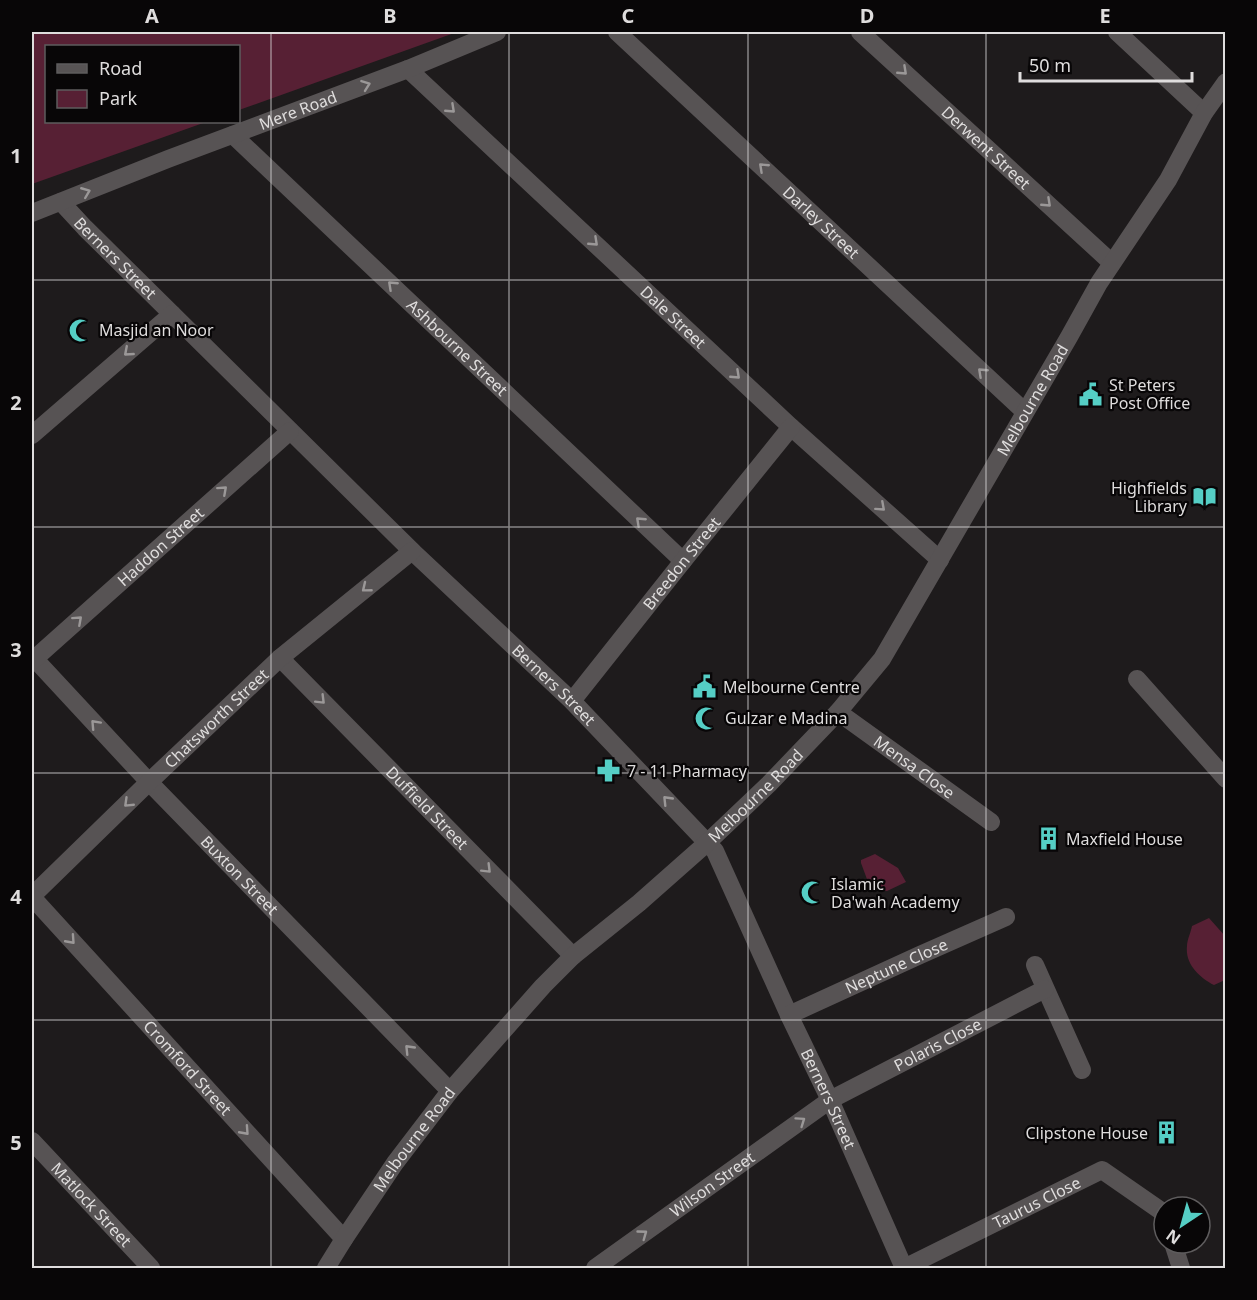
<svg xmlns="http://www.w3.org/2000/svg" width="1257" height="1300" viewBox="0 0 1257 1300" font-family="'Noto Sans',sans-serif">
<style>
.green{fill:#572034}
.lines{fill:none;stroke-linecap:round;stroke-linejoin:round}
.minor{stroke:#575354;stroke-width:18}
.oneway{stroke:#9b9898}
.grid{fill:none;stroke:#dfdddd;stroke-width:1.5;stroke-opacity:0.55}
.labels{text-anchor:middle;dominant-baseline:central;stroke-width:4.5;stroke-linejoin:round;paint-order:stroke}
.street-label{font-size:16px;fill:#dfdddd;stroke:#080607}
.poi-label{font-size:16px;fill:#dfdddd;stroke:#080607;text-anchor:start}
.neatline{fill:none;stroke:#dfdddd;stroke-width:2}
.grid-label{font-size:20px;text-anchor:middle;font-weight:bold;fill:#dfdddd}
</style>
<rect width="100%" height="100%" fill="#1e1b1c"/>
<path class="green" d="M32,32H457L239,110L238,46H46V122H206L32,184Z
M875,854L898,868L906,882L887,891L871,890L861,863V860Z
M1209,918L1225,936V980L1214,985C1199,977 1185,964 1187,946C1187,940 1191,932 1192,926Z"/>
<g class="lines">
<g class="minor">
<path id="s1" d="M617,32L1025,412"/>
<path id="s2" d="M860,32L1112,263"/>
<path d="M1117,32L1204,113"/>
<path id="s3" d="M408,69L791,427L940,560"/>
<path id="s4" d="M233,135L683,561"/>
<path id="s5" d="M61,202L85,228L412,551L572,701L715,851L789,1015L830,1100L904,1268"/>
<path id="s6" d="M32,213L168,159L408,69L497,32"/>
<path d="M32,435L172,314"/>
<path id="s7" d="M32,656L149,782L450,1091"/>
<path id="s8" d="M280,658L573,956"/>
<path id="s9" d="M32,661L290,431"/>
<path d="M1137,679L1226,779"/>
<path id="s10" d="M572,701L683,561L791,427"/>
<path id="s11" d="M838,712L991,822"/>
<path id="s12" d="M32,896L149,782L280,658L412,551"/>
<path id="s13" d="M32,897L344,1239"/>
<path d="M1035,965L1082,1070"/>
<path id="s14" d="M789,1015L920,955L1006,917"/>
<path id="s15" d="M32,1141L151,1268"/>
<path d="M1173,1243L1181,1268"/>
<path id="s16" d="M326,1268L344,1239L395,1163L450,1091L543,986L573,956L639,903L708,842L769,784L838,712L882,659L1069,337L1099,283L1168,180L1204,113L1226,82"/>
<path id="s17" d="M595,1268L830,1100L1045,989"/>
<path id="s18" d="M904,1268L1102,1170L1164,1213"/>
</g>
</g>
<defs><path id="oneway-chevron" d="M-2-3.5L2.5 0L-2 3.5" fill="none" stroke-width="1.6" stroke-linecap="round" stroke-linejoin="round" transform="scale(1.5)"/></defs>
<g class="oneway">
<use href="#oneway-chevron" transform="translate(903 71) rotate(43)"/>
<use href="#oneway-chevron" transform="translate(366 85) rotate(-20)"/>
<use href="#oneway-chevron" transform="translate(451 109) rotate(43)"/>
<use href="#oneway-chevron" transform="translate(763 167) rotate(-137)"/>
<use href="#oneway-chevron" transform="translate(86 192) rotate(-22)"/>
<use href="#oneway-chevron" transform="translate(1047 203) rotate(43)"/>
<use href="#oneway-chevron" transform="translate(594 242) rotate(43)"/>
<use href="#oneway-chevron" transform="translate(392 285) rotate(-137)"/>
<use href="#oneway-chevron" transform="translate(128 352) rotate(139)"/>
<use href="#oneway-chevron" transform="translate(982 372) rotate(-137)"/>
<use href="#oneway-chevron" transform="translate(736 375) rotate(43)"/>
<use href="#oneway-chevron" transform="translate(223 490) rotate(-42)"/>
<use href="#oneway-chevron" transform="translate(881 507) rotate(42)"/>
<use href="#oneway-chevron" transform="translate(640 521) rotate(-137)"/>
<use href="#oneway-chevron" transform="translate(366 588) rotate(141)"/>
<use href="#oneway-chevron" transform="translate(78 620) rotate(-42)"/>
<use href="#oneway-chevron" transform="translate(321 700) rotate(45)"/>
<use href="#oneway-chevron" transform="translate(95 724) rotate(-133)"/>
<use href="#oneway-chevron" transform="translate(667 800) rotate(-134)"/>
<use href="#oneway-chevron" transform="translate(128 803) rotate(136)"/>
<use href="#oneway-chevron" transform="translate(487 869) rotate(45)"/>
<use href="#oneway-chevron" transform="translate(71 940) rotate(48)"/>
<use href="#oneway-chevron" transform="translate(409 1049) rotate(-134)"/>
<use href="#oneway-chevron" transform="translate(801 1121) rotate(-35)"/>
<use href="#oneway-chevron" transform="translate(245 1131) rotate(48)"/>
<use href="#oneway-chevron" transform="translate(643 1234) rotate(-36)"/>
</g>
<path class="grid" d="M271,32V1268M509,32V1268M748,32V1268M986,32V1268M32,280H1226M32,527H1226M32,773H1226M32,1020H1226"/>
<defs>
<symbol id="mosque-bare" viewBox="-9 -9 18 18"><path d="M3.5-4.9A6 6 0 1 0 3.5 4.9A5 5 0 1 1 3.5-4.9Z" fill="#55cec5" stroke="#080607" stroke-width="2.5" paint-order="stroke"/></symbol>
<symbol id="civic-bare" viewBox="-9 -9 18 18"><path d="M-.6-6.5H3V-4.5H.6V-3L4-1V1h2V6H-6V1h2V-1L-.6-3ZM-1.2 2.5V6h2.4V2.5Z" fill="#55cec5" stroke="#080607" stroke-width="2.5" paint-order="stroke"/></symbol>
<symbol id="library-bare" viewBox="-9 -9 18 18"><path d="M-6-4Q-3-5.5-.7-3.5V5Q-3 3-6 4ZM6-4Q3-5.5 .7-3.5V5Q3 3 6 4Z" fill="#55cec5" stroke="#080607" stroke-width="2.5" paint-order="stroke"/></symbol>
<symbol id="pharmacy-bare" viewBox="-9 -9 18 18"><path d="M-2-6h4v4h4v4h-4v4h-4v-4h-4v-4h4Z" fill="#55cec5" stroke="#080607" stroke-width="2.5" paint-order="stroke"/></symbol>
<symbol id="building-bare" viewBox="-9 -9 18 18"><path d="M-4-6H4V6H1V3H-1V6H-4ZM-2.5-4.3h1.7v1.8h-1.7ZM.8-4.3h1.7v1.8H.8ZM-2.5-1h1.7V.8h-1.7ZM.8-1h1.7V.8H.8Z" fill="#55cec5" stroke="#080607" stroke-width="2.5" paint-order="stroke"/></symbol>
</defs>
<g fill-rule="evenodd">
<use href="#mosque-bare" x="64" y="314" width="33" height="33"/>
<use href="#civic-bare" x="1074" y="378" width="33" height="33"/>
<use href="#library-bare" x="1188" y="480" width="33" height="33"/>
<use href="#civic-bare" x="688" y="670" width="33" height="33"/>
<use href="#mosque-bare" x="690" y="702" width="33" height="33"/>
<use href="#pharmacy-bare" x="592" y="754" width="33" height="33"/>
<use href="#building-bare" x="1032" y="822" width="33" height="33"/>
<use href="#mosque-bare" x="796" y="876" width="33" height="33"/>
<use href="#building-bare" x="1150" y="1116" width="33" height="33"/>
</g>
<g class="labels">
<g class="street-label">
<text stroke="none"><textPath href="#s6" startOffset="285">Mere Road</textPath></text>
<text stroke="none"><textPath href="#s2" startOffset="171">Derwent Street</textPath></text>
<text stroke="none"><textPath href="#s1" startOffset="279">Darley Street</textPath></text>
<text stroke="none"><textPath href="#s5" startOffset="78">Berners Street</textPath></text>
<text stroke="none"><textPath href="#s3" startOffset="363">Dale Street</textPath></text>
<text stroke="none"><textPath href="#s4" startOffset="309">Ashbourne Street</textPath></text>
<text stroke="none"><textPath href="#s16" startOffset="1128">Melbourne Road</textPath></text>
<text stroke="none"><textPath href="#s9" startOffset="172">Haddon Street</textPath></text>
<text stroke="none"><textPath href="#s10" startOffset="176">Breedon Street</textPath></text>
<text stroke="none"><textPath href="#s5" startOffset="690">Berners Street</textPath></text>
<text stroke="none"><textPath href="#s12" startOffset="256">Chatsworth Street</textPath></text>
<text stroke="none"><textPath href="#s11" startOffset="94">Mensa Close</textPath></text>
<text stroke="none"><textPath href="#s16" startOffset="642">Melbourne Road</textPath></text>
<text stroke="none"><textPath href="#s8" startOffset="210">Duffield Street</textPath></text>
<text stroke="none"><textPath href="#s7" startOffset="302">Buxton Street</textPath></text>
<text stroke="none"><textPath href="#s14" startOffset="118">Neptune Close</textPath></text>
<text stroke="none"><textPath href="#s17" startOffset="410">Polaris Close</textPath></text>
<text stroke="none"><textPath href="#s13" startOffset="231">Cromford Street</textPath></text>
<text stroke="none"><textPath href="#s5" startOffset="1194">Berners Street</textPath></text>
<text stroke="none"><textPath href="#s16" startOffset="156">Melbourne Road</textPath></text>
<text stroke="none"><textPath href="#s17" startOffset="144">Wilson Street</textPath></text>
<text stroke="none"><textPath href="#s18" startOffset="148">Taurus Close</textPath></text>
<text stroke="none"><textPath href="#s15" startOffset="87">Matlock Street</textPath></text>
</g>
<g class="poi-label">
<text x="99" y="330">Masjid an Noor</text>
<text x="1109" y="385">St Peters<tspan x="1109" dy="18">Post Office</tspan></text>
<text x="1187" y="488" text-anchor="end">Highfields<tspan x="1187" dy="18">Library</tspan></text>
<text x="723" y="687">Melbourne Centre</text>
<text x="725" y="718">Gulzar e Madina</text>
<text x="627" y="771">7 - 11 Pharmacy</text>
<text x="1066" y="839">Maxfield House</text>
<text x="831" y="884">Islamic<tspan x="831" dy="18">Da'wah Academy</tspan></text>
<text x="1148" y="1133" text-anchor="end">Clipstone House</text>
</g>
</g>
<rect width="1257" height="1300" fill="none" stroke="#080607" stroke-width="66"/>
<rect x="45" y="45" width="195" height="78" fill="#080607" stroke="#5e5c5d" stroke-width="1.5"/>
<rect x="57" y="64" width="30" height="9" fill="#575354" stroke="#5e5c5d" stroke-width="1.5"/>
<text x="99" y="75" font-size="18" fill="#dfdddd">Road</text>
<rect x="57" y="90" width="30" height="18" fill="#572034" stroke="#5e5c5d" stroke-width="1.5"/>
<text x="99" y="105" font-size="18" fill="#dfdddd">Park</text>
<g transform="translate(1182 1225) rotate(216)"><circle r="28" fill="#080607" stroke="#5e5c5d" stroke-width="1.5"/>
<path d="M0-4.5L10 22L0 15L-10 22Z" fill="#55cec5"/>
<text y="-9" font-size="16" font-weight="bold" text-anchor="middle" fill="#dfdddd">N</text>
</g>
<path d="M1020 72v9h172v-9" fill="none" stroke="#dfdddd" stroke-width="3"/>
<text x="1029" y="72" font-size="18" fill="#dfdddd" stroke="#080607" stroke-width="4.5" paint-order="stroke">50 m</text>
<rect x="33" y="33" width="1191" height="1234" class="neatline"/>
<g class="grid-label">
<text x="152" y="23">A</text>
<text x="390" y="23">B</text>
<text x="628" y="23">C</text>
<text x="867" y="23">D</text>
<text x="1105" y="23">E</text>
<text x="16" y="163">1</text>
<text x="16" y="410">2</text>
<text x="16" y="657">3</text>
<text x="16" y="904">4</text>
<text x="16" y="1150">5</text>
</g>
</svg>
